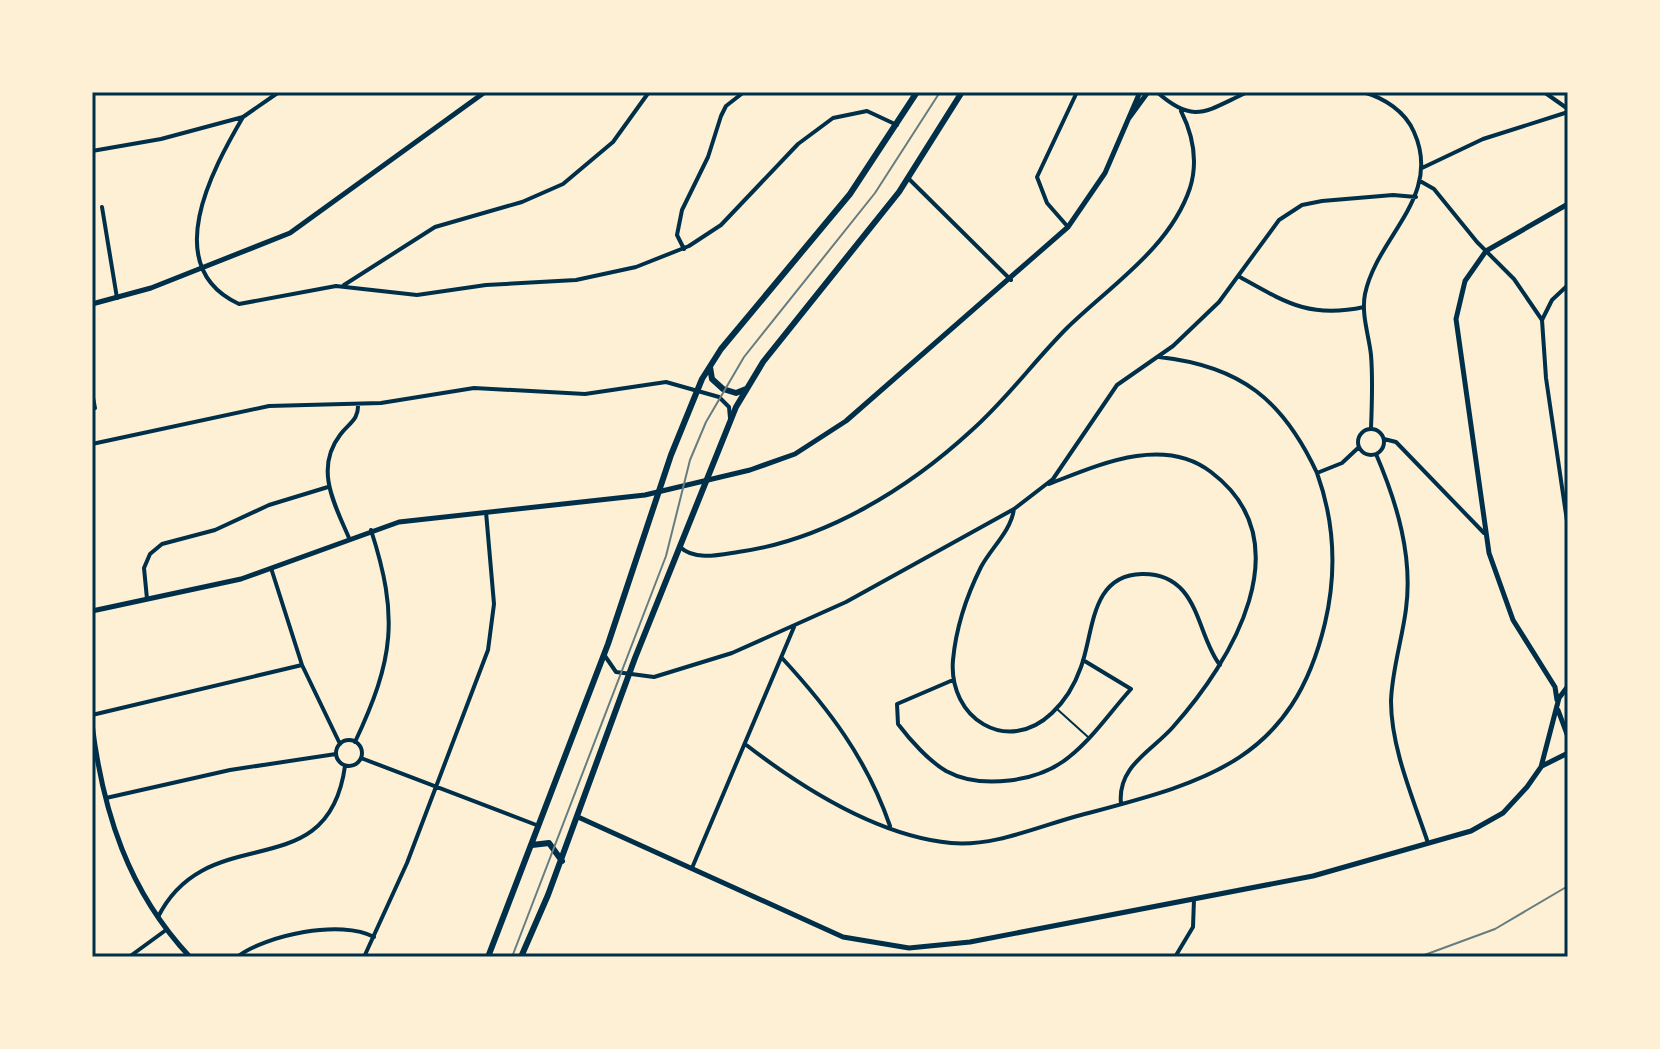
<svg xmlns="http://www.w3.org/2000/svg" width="1660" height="1049" viewBox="0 0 1660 1049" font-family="Overpass,sans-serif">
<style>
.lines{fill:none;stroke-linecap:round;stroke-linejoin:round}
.service{stroke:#003049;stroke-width:2}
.minor{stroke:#003049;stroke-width:4}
.tertiary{stroke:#003049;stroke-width:5}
.secondary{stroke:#003049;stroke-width:5}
.primary{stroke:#003049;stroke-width:6}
.tram{stroke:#657d81;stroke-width:2}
.neatline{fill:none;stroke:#003049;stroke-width:3}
</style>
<rect width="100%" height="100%" fill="#fdf0d5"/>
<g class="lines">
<path class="service" d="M1057,709L1088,737"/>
<path class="minor" d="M1157,92C1195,126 1207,110 1248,92
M1363,92C1384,98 1405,111 1414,132C1443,197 1377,236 1365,294C1361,314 1369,336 1371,355C1373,379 1372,404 1371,428
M1544,92L1568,109
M243,117C212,170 159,267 239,304L336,286L417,295L486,285L576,280L636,267L689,246L721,225L798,144L833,118L867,111L897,125
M92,151L161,139L243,117L279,92
M1422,168L1483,139L1568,112
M909,179L1011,280
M1420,181L1434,189L1477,242L1514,279L1542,320L1546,378L1568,528
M102,207L117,298
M1068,227L1047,203L1037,177L1077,92
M684,249L677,235L682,210L708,157L721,116L726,106L744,92
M1238,276C1285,302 1309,319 1364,307
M344,285L435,227L522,202L563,184L613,142L649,92
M1542,320L1552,300L1568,285
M1159,357C1241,366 1283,400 1317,473
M92,392L95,408
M1358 442a13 13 0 1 1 26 0a13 13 0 1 1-26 0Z
M1384,439L1396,442L1484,533
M92,444L269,406L381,403L474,388L585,394L666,382L719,397L729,407L730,418
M1376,454C1397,503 1413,556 1406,609C1402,640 1392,670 1391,701C1391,748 1413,798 1428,843
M1049,484C1098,465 1163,435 1211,472C1304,542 1232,661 1173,727C1152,751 1117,766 1121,804
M1014,509C1011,531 991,548 981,567C967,595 956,628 953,660C948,718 1007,756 1052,713C1066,700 1075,684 1081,667C1094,632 1090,575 1142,574C1200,573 1196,635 1220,665
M349,538C335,505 314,469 340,435C349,423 359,420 358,404
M680,547C695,561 719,555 738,552C825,540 908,489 972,430C1007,399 1034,361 1067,328C1110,286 1170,248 1190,188C1198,162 1193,135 1181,111
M271,568L302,665L340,744
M147,599L144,568L150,554L162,544L215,530L269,505L328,487
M605,656L616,672L654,677L732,653L846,602L1014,509L1053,479L1117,385L1173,346L1219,302L1279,220L1302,205L1322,201L1393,195L1416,197
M782,658C829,709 867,759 890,826
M953,680L897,704L898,724C910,740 929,761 946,771C981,790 1039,782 1069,757C1093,738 1111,711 1131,689L1083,660
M92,715L302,665
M336 753a13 13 0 1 1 26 0a13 13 0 1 1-26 0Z
M355,742C394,659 399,617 371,530
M745,744C802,788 877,836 951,843C994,847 1039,826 1081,815C1205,782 1292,762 1325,623C1337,572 1335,523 1317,473L1342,463L1358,448
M361,758L539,826
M106,798L230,770L336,754
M692,868L794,627
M158,917C208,817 328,890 345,766
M129,957L166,930
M237,957C266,935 341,919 374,937
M364,957L407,863L488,650L494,604L486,512
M1175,957L1193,927L1194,899"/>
<path class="tertiary" d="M92,304L151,288L290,233L485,92
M1557,700L1555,687L1513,620L1489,553L1456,319L1465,281L1486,251L1568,204
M1558,710L1568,737
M92,724C103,812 128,891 190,957
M1542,766L1568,753
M578,817L843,937L909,948L970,942L1313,876L1471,831L1503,813L1527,787L1541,767L1559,698L1568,686"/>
<path class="secondary" d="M1129,118L1148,92
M92,611L241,579L399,522L645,495L750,470L795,454L846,421L1068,227L1105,173L1140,92"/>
<path class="primary" d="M710,367L712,379L723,389L736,393L746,389
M532,845L549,843L562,861
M488,957L608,644L671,455L702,379L721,349L850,194L917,92
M521,957L548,895L635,658L736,407L763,362L899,192L962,92"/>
<path class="tram" d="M512,957L666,556L690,460L706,422L744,357L875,193L940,92
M1419,957L1495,929L1568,886"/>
</g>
<rect width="1660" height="1049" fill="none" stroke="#fdf0d5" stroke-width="188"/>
<rect x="94" y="94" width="1472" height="861" class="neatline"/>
</svg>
